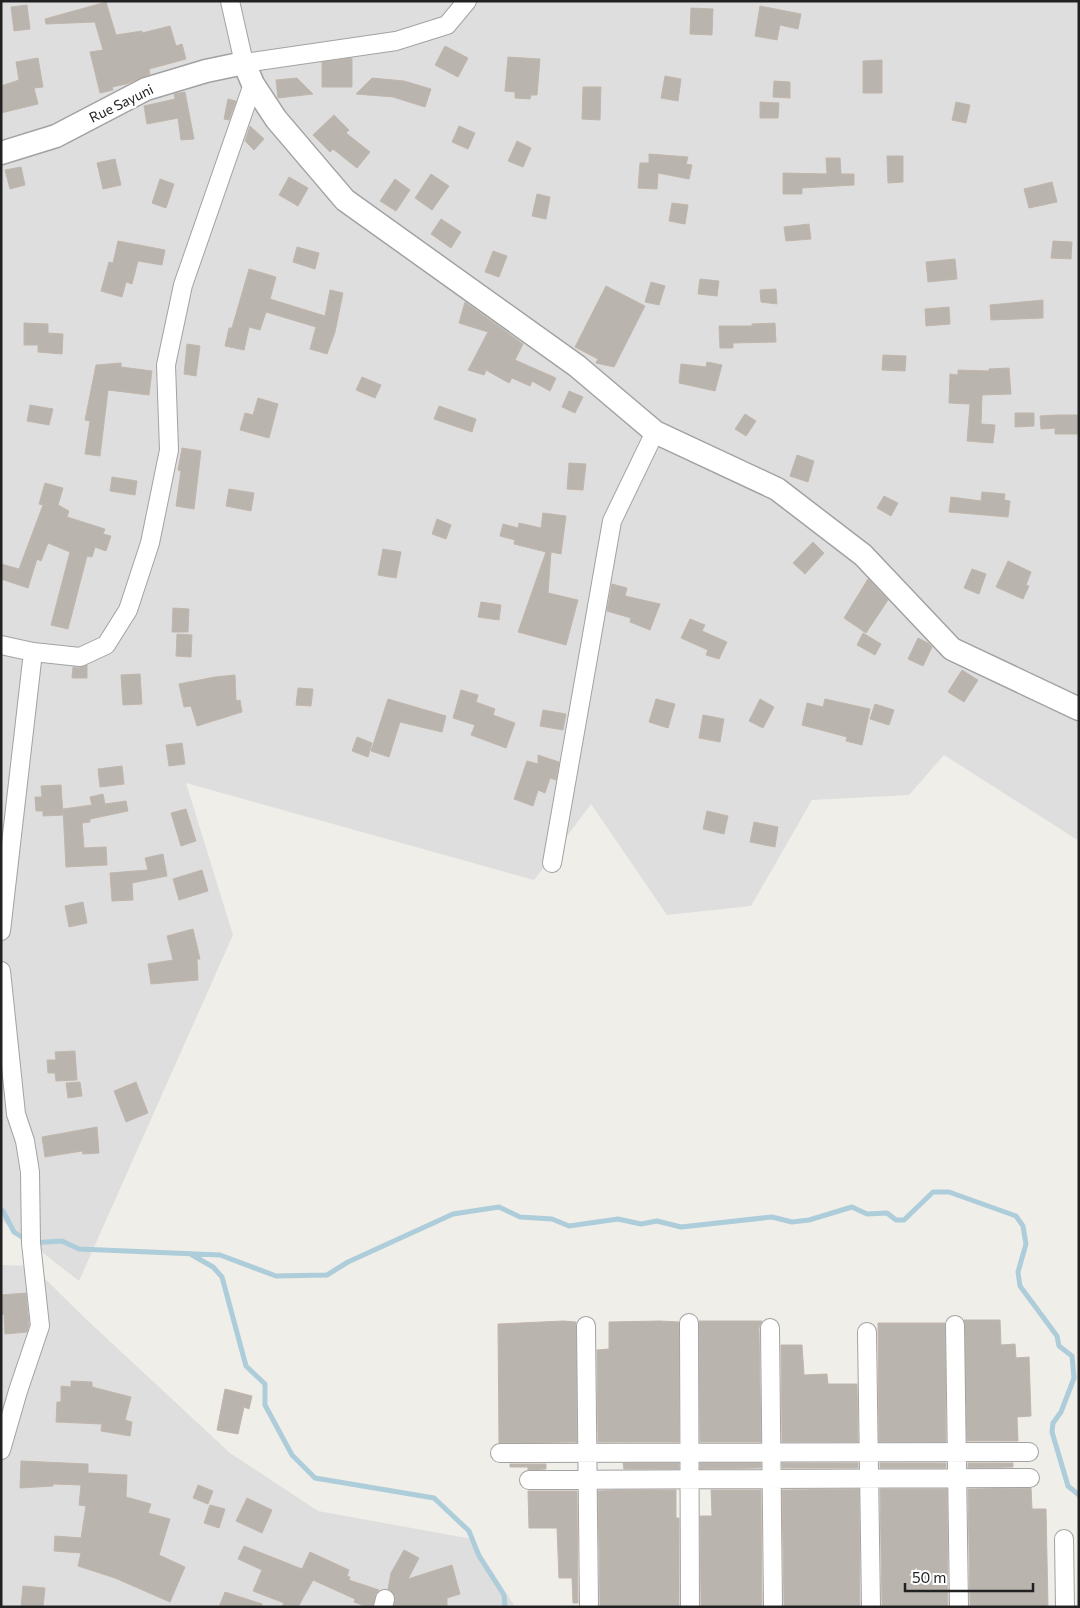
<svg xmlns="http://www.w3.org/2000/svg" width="1080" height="1608" viewBox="0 0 1080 1608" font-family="Commissioner,sans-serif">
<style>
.residential{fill:#dfdede}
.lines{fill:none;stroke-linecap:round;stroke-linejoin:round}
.stream{stroke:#adcdda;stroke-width:5}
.building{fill:#bab4ae;stroke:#c1b6ac}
.minor-casing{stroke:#a2a2a2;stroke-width:20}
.tertiary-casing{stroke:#a2a2a2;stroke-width:25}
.minor{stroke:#fff;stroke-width:18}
.tertiary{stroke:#fff;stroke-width:22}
.labels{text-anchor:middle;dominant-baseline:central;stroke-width:5;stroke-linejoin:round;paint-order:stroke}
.street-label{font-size:14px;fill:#212121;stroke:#fff}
</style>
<rect width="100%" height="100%" fill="#f0eee8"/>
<path class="residential" d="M1,1H1079V841L944,755L909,795L812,800L751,906L667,915L591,804L534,880L186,783L233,935L79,1281L1,1220Z
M1,1265L32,1266L87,1320L230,1453L318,1511L472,1539L515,1607H1Z"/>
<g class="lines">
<path class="stream" d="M1,1210L3,1211L14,1232L31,1243L62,1241L79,1249L220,1255L276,1276L327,1275L348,1262L453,1214L499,1207L520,1217L552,1219L569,1226L618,1219L641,1224L657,1221L681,1227L772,1217L792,1222L809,1220L852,1207L867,1214L887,1213L896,1220H904L933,1192H949L1016,1216L1023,1226L1026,1244L1018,1272L1020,1286L1057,1336L1059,1346L1072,1356L1074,1378L1061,1412L1053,1423L1052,1432L1068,1486L1079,1495
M192,1255L213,1267L222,1277L246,1366L265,1384V1405L292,1455L315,1478L434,1498L469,1531L479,1556L504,1595L505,1607"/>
</g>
<path class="building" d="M106,2L116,35L142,31V33L170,26L176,46L182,44L186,59L149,69L150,74L126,84L112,87L113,90L100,93L90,52L103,50L95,22L46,24L45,19Z
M27,5L30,29L14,31L11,7Z
M760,6L801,14L798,29L780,25L777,40L755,36Z
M691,8L713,9L712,35L690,34Z
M445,46L468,58L458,77L435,65Z
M508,57L540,59L537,95H531L530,99L515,98V92L505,91Z
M38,58L43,87L34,88L38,104L1,113V86L19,80L16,62Z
M352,58V87H322V62Z
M882,60V93H863V61Z
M665,76L681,79L678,101L661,98Z
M297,78L313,94L278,98L276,80Z
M372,78L404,81L431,89L425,107L393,97L356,94Z
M774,81L790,82V98L773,97Z
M583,87H601L600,120L582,119Z
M185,92L194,139L181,140L178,118L147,124L144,106L175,99L174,94Z
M228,99L236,101L229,120L224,119Z
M760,102L779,103L778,118H760Z
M956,102L970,105L966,123L952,120Z
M334,115L349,130L346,133L370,152L357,168L333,149L330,152L313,135Z
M250,126L264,139L254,150L245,141Z
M459,126L475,133L468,149L452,142Z
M517,141L531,148L523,167L508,161Z
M649,154L688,157L686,164L692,165L689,179L658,173L657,189L638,188L640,163H649Z
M887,156H903V182L888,183Z
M826,158H840L841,174H854V185L802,188V194H783V173L827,174Z
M115,159L121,185L103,189L97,163Z
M21,167L25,185L10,189L5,170Z
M431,174L449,186L432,210L415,198Z
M289,177L308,188L298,206L279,195Z
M160,179L174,184L166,208L152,203Z
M395,179L410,190L396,211L380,201Z
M1052,182L1057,202L1029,208L1024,189Z
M537,194L550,197L546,219L532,216Z
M672,203L688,205L685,224L669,221Z
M441,219L461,232L451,248L431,234Z
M809,224L811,239L786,241L784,227Z
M118,241L165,250L162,265L138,261L132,284L126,282L122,297L101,291L109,262L113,263Z
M1053,241L1072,242L1071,259L1051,258Z
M297,247L319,253L315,269L293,262Z
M493,251L507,256L499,277L485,272Z
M955,259L957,279L928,282L926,262Z
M249,269L276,277L270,299L325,316L330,290L343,293L335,332L327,354L310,349L316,327L266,312L260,330L249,327L244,350L225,346L229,328H232Z
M700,279L719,281L717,296L698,294Z
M651,282L665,286L659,305L645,302Z
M606,286L645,306L614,367L596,363L598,359L575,347Z
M776,289L777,304L761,302L760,290Z
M1043,300V318L991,320L990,305Z
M465,302L523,344L515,360L556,378L550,391L532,381L530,386L512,378L509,383L486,370L484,375L468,370L488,332L459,323Z
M949,307L950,324L926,326L925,309Z
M24,323L48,324V333L63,334L62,354L38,352V345H24Z
M775,323L776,342L733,343V348H720L719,326H752V324Z
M187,344L200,346L196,376L184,374Z
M883,355L906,356L905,371L882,370Z
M707,362L722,365L715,391L679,383L681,364L706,367Z
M121,363V367L152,371L149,395L108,390L100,456L85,454L90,421L85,420L96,365Z
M1009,368L1011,394L982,395L981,424L995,425L993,443L967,441L970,404L949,403L950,374L958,375V370L989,371V369Z
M362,377L381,385L375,398L356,390Z
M569,391L583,397L575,413L562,407Z
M258,398L278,404L269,438L240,430L245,413L253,415Z
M30,405L53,409L49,425L27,421Z
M439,406L476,419L472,432L434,419Z
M1015,413H1034V426L1015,427Z
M745,414L756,421L746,436L735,429Z
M1057,415H1079V434H1055V428L1041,429L1040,416Z
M182,448L201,451L194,509L176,506L181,471L178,470Z
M797,455L814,461L808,482L790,476Z
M569,463L586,464L583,490L567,489Z
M112,477L137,481L135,495L110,491Z
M45,483L63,488L58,505L69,511L67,517L105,529L103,534L111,536L106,551L95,547L92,557L87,556L68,629L51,625L70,552L48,543L41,561L37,559L28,588L1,579V564L19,569L43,505L39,504Z
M229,489L254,493L251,511L226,506Z
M982,492L1005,494L1004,500L1010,501L1008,517L949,512L951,497L981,501Z
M884,496L898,503L891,516L877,508Z
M543,513L566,516L561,554L551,552L548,593L578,600L566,645L518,632L546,552L514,544L515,540L500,536L503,524L518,528L519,523L541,528Z
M437,519L451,525L446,539L432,534Z
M813,542L824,553L805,574L793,563Z
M383,549L401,552L396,578L378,575Z
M1008,561L1031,572L1026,585L1029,586L1023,599L996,587Z
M972,569L986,574L979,594L964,588Z
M868,579L888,600L866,633L844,618Z
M612,584L627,588L625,596L660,604L650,630L630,622L631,618L607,611Z
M481,602L501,605L499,620L478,617Z
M173,608L189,609L188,632H172Z
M690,619L705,625L702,631L727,642L719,659L706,655L708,650L681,638Z
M863,633L881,644L875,655L857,645Z
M177,634L192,635L191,657L176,656Z
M918,638L928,643L932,647L923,666L908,659Z
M87,665V678H72L73,667L79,668Z
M962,670L978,680L964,702L948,692Z
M140,674L142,704L123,705L121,675Z
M235,675L236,701L240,700L242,712L197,726L191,706L184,707L179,684L215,677Z
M298,688L313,689L311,706L296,705Z
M461,690L478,695L476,702L495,709L493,715L515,723L506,748L471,735L475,725L453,718Z
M388,699L446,716L442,732L400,722L389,757L371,751Z
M656,699L675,704L668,728L649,722Z
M760,699L774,707L763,728L749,721Z
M825,699L870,709L862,745L846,741L847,737L802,725L807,703L823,707Z
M875,704L894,710L889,725L870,719Z
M543,710L566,714L563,730L540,726Z
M703,715L724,719L720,742L699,738Z
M357,737L372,743L368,757L352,751Z
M182,743L185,764L169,766L166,745Z
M538,755L559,762L556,780L550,778L545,793L538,790L533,806L514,799L527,761L538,764Z
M122,766L124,784L100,787L98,769Z
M61,785L63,815L43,816V811H36L35,797H42L41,786Z
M103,794L105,804L126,801L128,811L90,819V822L82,823L84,848L106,847L107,865L66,867L63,809L92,805L90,797Z
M186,809L196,841L181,846L171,813Z
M707,811L728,816L724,834L703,829Z
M754,822L778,827L775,847L750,842Z
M163,854L167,876L132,883L133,900L112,901L110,873L148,870L145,858Z
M202,870L208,891L179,900L173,879Z
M83,902L87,923L69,927L65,906Z
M193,929L200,959H197L198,980L151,984L148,964L173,960L167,936Z
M75,1051L77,1080L56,1081L55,1073H48L47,1060H56L55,1052Z
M80,1082L82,1096L68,1098L66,1083Z
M136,1082L148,1113L126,1122L114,1091Z
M97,1127L99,1153L83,1154L82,1151L45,1157L42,1137Z
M26,1293L29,1325L27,1332L5,1334L4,1314L1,1315V1295Z
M964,1320H1000L1001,1345L1015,1344L1016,1358L1029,1357L1031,1416L1017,1417L1018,1441H967Z
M563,1321L576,1322L577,1442L499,1443L498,1324Z
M660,1321L679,1322V1442H598L597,1350L609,1349V1322Z
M699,1321H762L759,1328L761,1442H700Z
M878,1323H945L946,1442H879Z
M781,1345H802L804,1375L827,1374L828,1384H857L858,1442H782Z
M71,1381L92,1382V1387L131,1397L125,1420L132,1422L130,1436L101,1431L102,1424L56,1422L57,1402H61V1386L71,1387Z
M225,1389L252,1396L249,1409L244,1407L238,1434L217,1430Z
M21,1461L88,1464V1473L127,1475L126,1497L151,1504L148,1513L170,1519L159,1555L185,1567L170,1602L115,1578L78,1566L81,1553L54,1551L55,1536L81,1538L86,1506L79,1505L81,1485L53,1484V1486L20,1488Z
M623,1463H679V1469H624Z
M700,1463H761V1468L700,1469Z
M782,1463H858V1468H782Z
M880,1463H946V1468H880Z
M968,1463H1013V1467L968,1468Z
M510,1464H546V1469L528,1470V1467H510Z
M198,1485L213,1491L208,1504L193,1498Z
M1031,1488L1032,1509H1046L1048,1606L970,1607L968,1489Z
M859,1489L860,1607H784L782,1490Z
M880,1489H947L948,1607H882Z
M616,1490H676V1518H679V1607H600L598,1491Z
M711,1490H761L762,1607H701L700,1516H712Z
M528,1491H577L578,1603H573L572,1578H559L557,1528H529Z
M247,1498L272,1510L262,1533L236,1521Z
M210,1505L225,1509L219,1528L204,1523Z
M244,1546L302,1569L310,1552L349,1570L347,1576L350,1577L349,1580L379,1590L375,1596L373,1607H367L354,1602L355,1599L313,1580L298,1607H282L284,1603L253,1591L262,1570L238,1559Z
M404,1550L419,1558L408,1579L452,1565L460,1594L447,1598V1607H394L395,1596L388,1589L391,1573Z
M23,1586L45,1588L43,1607H21Z
M225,1592L262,1604V1607H219Z"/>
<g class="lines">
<defs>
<path id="minor" d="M230,1L244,63L396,41L447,25L467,1
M1,645L33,652L80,657L106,645L128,610L150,543L169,450L166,365L183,285L253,84
M552,863L612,521L655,432
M1,931L33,652
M1,971L16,1114L25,1141L30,1172L31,1243L40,1326L18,1391L1,1450
M689,1323L690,1607
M955,1325L959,1607
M586,1326L589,1607
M770,1328L773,1607
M867,1332L871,1607
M500,1453L1029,1452
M529,1480L1030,1478
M1064,1539L1065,1607
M383,1607L385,1599"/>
<path id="tertiary" d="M1,153L56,136L146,89L206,71L244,63L253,84L276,119L345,200L577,366L655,432L777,489L863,555L952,649L1079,709"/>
</defs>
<use href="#minor" class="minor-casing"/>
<use href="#tertiary" class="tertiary-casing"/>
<use href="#minor" class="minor"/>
<use href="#tertiary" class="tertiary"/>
</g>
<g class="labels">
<g class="street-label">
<text transform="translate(121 103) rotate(-26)">Rue Sayuni</text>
</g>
</g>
<rect width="1080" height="1608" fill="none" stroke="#212121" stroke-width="5"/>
<path d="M905 1583v8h128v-8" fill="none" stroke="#212121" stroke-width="2.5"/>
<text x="912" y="1583" font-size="15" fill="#212121" stroke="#ffffff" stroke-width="4" paint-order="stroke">50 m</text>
</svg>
